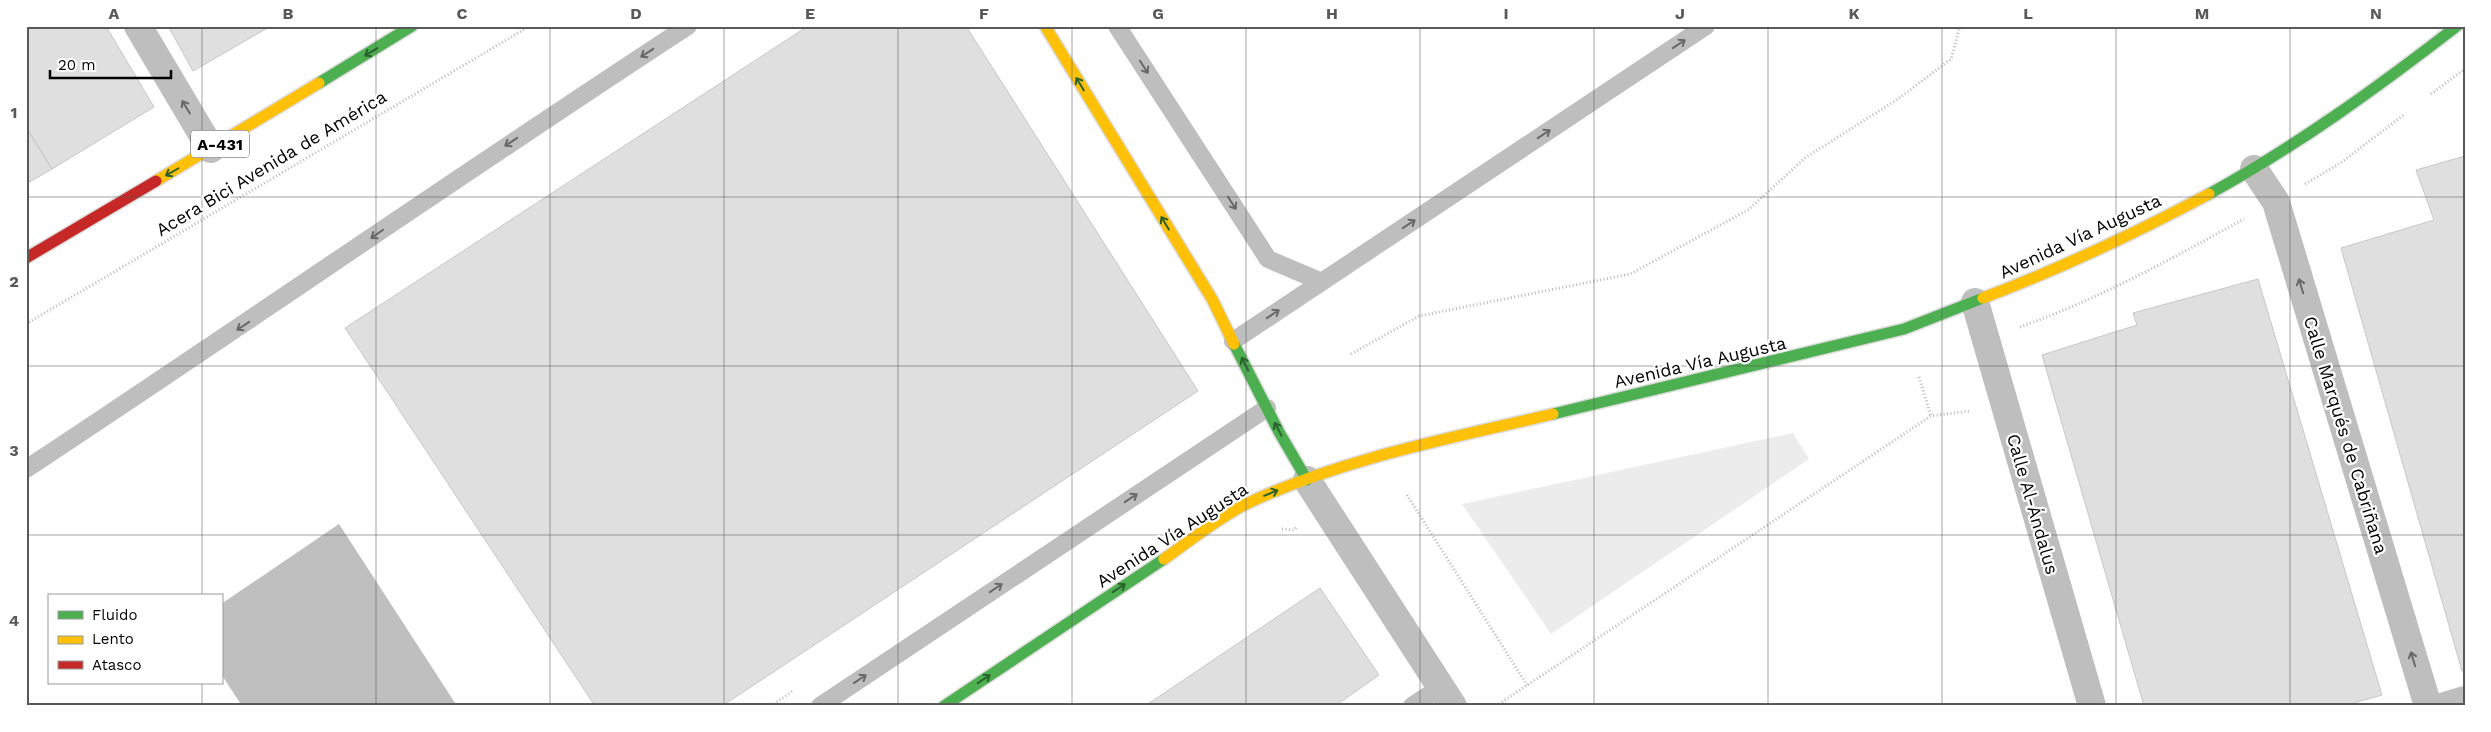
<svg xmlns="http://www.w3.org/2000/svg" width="2491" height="732" viewBox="0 0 2491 732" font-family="'Work Sans',sans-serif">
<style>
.green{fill:#ececec}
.water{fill:#bfbfbf}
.building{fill:#dfdfdf;stroke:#c7c7c7}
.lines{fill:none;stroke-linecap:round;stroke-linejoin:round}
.fast-casing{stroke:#dbdbdb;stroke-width:14}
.slow-casing{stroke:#dbdbdb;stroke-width:14}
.jam-casing{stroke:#dbdbdb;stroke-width:14}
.path{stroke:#b9b9b9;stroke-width:3;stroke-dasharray:1 2.5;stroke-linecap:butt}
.lane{stroke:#bebebe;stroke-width:18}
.street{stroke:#bebebe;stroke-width:28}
.fast{stroke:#4caf50;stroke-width:11}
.slow{stroke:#ffc107;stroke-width:11}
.jam{stroke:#c62828;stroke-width:11}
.oneway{stroke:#686868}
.oneway2{stroke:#2a602c}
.grid{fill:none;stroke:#595959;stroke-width:1;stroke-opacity:0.55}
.labels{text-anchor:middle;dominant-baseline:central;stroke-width:4.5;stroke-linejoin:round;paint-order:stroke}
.shield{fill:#fff;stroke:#4c4c4c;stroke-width:1}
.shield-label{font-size:16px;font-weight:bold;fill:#000}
.street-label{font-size:18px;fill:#000;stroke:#fff}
.neatline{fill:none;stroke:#595959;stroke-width:2}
.grid-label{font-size:16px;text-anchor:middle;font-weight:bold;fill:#595959}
</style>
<rect width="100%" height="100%" fill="#fff"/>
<path class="green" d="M1793,433L1809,459L1551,634L1462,504Z"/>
<path class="water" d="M339,524L457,706H242L221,674V604Z"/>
<path class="building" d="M26,26H106L154,107L52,169L26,127Z
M168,26H271L193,71Z
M808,26H966L1198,391L722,706H595L345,328Z
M26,127L52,169L26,184Z
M2465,156V670L2462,671L2341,248L2434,220L2416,170Z
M2258,279L2382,695L2343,706H2144L2042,355L2137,325L2133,313Z
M1320,588L1379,675L1335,706H1145Z"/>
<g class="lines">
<defs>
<path id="fast" d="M319,83L412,26
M2209,194C2297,146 2378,87 2457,26
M1234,344L1279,432L1307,480
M1553,414L1904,329L1983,298
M944,706L1164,559"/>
<path id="slow" d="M1045,26L1212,299L1234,344
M156,181L319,83
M1983,298C2062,268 2134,234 2209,194
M1164,559C1188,542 1221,516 1246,504C1340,459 1452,438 1553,414"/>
<path id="jam" d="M26,258L156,181"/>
</defs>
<use href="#fast" class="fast-casing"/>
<use href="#slow" class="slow-casing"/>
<use href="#jam" class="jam-casing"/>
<path class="path" d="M2431,94L2465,69
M2305,184L2342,162L2405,114
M26,324L530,26
M2020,327C2099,299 2171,259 2244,219
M1351,354L1419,316L1630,274L1748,210L1805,158L1898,99L1951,59L1960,26
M1919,377L1931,416
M1407,495L1527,685
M1282,529L1294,530L1297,527
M771,706L794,690
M1496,706L1931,416L1970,411"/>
<path class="lane" d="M1117,26L1268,259L1322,282
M1233,341L1706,26
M26,469C247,323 466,171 688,26
M820,706L1267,408
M1412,706L1442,686"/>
<path class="street" d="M138,26L211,149
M2254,169L2276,202L2428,706
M1975,302L2092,706
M1307,480L1453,706
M2445,706L2465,700"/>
<use href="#fast" class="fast"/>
<use href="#slow" class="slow"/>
<use href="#jam" class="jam"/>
</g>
<defs><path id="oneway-shaft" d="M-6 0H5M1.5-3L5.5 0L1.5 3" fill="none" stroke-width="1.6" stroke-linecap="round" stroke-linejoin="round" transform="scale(1.25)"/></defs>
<g class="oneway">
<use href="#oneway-shaft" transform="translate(1679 44) rotate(-34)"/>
<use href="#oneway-shaft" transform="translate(647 53) rotate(147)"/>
<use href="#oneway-shaft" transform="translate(1144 67) rotate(57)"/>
<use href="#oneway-shaft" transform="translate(186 107) rotate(-121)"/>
<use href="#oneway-shaft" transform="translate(1544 134) rotate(-34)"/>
<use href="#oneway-shaft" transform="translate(511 142) rotate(147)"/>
<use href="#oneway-shaft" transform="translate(1232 203) rotate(57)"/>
<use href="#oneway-shaft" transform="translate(1409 224) rotate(-34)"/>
<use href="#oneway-shaft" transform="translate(377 234) rotate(145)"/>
<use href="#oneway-shaft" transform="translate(2301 286) rotate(-107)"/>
<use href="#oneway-shaft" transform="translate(1273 314) rotate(-34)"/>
<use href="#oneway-shaft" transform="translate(243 326) rotate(146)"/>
<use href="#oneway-shaft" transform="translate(1131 498) rotate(-34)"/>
<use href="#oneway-shaft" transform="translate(996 588) rotate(-34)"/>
<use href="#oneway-shaft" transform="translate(2413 659) rotate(-107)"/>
<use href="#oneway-shaft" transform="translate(860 679) rotate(-34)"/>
</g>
<g class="oneway2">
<use href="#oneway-shaft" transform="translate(371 52) rotate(149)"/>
<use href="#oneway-shaft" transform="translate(1080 84) rotate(-121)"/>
<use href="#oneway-shaft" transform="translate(172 172) rotate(150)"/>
<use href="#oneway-shaft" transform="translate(1165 223) rotate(-121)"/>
<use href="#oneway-shaft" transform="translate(1245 364) rotate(-117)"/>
<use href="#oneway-shaft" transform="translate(1278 429) rotate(-118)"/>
<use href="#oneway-shaft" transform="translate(1271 493) rotate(-22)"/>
<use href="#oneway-shaft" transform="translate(1119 588) rotate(-34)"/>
<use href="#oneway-shaft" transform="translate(984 679) rotate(-34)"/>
</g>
<path class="grid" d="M202,26V596M376,26V706M550,26V706M724,26V706M898,26V706M1072,26V706M1246,26V706M1420,26V706M1594,26V706M1768,26V706M1942,26V706M2116,26V706M2290,26V706M26,197H2465M26,366H2465M26,535H2465M202,683V706"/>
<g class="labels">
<rect class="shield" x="191" y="130.5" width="58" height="27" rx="4"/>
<g class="shield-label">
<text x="220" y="144">A-431</text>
</g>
<g class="street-label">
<text transform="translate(271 163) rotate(-31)">Acera Bici Avenida de América</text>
<text transform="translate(2080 236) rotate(-25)">Avenida Vía Augusta</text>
<text transform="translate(1700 362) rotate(-13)">Avenida Vía Augusta</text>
<text transform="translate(2346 435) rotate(73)">Calle Marqués de Cabriñana</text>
<text transform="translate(2033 504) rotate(74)">Calle Al-Ándalus</text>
<text transform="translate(1172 535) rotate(-33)">Avenida Vía Augusta</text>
</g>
</g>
<rect width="2491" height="732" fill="none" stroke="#ffffff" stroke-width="55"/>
<rect x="48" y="594" width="175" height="90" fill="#ffffff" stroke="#999999"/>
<rect x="58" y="611" width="25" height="8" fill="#4caf50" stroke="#999999"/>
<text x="92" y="620" font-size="15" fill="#000000">Fluido</text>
<rect x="58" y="636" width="25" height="8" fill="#ffc107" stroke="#999999"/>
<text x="92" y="644" font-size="15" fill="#000000">Lento</text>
<rect x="58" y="661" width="25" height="8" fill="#c62828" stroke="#999999"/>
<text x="92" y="670" font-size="15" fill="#000000">Atasco</text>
<path d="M50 70v8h121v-8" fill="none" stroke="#000000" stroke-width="2.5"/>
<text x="58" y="70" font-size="15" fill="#000000" stroke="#ffffff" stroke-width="4" paint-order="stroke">20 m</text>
<rect x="28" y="28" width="2436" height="676" class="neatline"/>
<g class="grid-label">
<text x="114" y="19">A</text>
<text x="288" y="19">B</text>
<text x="462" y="19">C</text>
<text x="636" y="19">D</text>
<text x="810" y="19">E</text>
<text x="984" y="19">F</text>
<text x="1158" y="19">G</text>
<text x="1332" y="19">H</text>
<text x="1506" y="19">I</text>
<text x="1680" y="19">J</text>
<text x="1854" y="19">K</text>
<text x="2028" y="19">L</text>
<text x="2202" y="19">M</text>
<text x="2376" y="19">N</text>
<text x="14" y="118">1</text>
<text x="14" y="287">2</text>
<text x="14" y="456">3</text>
<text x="14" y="626">4</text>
</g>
</svg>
